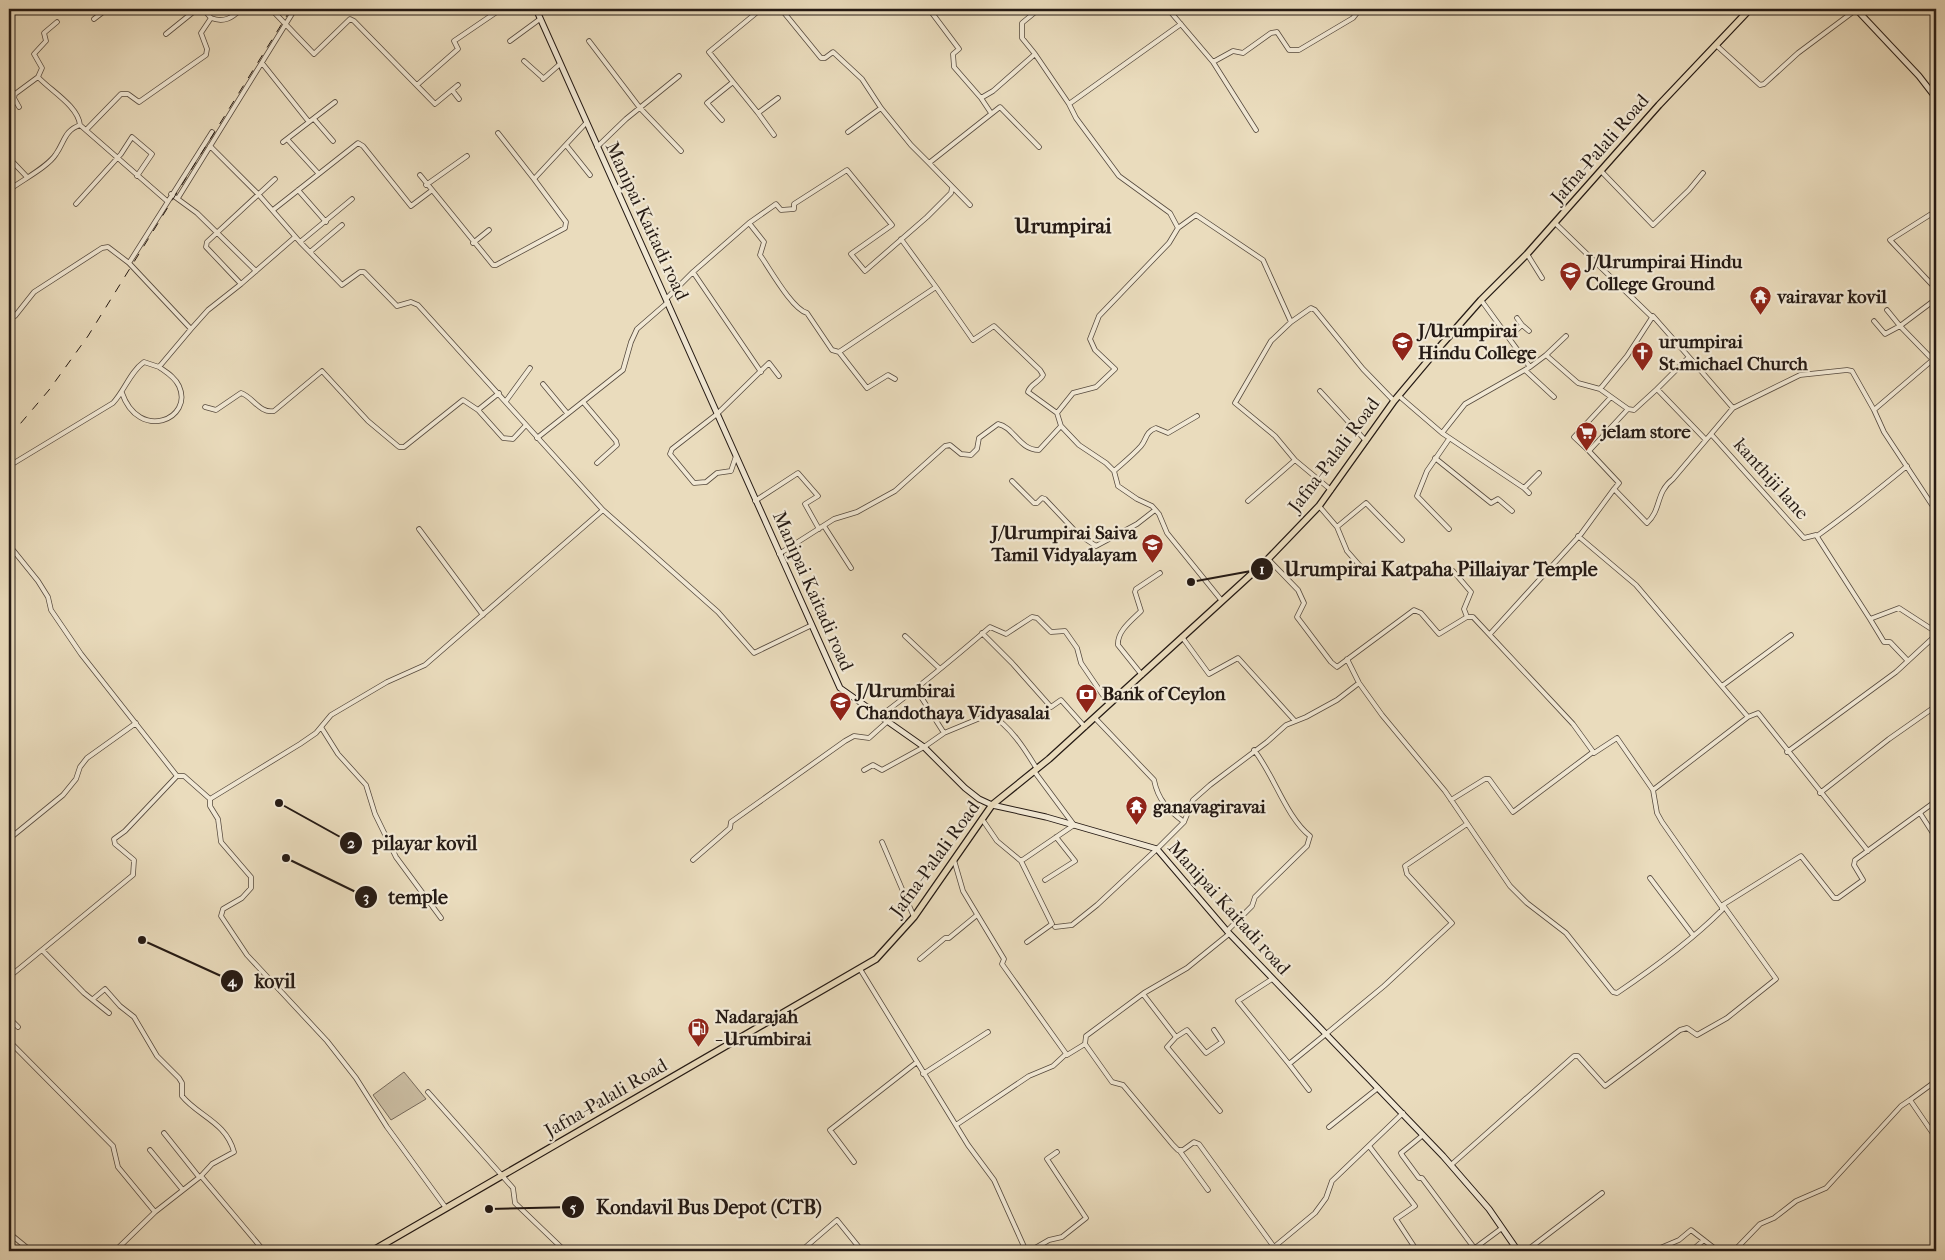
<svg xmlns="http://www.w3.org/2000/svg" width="1945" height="1260" viewBox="0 0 1945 1260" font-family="'IM FELL French Canon',serif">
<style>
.green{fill:#c9bba0;stroke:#776a5a}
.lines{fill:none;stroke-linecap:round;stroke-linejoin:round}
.street-casing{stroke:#564a3e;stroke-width:5.5}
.secondary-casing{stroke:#251a14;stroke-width:7}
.primary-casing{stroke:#251a14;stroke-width:8}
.street{stroke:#f1e8d4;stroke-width:4}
.secondary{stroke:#f1e8d4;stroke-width:5}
.primary{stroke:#eadcbd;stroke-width:5.5}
.rail{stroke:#251a14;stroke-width:1;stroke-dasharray:9 9;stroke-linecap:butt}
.labels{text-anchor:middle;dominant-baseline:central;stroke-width:4.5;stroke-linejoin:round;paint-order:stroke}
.street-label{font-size:19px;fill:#251a14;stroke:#f1e8d4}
.poi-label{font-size:19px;font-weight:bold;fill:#251a14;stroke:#f1e8d4;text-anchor:start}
.quarter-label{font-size:21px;font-weight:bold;fill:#251a14;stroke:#f1e8d4}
.leader{fill:none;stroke:#251a14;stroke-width:2}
.callout-dot{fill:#251a14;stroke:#f1e8d4;stroke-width:2}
.mark-label{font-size:15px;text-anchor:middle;font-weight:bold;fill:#fff}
.callout-label{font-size:20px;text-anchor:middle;font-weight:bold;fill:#251a14;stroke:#f1e8d4;stroke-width:4.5;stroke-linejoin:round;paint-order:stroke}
</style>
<rect width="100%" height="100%" fill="#eadcbd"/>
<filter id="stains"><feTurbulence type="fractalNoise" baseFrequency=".004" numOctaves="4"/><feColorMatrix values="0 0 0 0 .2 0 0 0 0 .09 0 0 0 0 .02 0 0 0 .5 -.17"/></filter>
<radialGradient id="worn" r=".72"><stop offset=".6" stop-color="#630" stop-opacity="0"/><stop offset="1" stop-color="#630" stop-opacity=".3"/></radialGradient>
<path class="green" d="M404,1072L426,1099L391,1120L373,1095Z"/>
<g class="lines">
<defs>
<path id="street" d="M271,9L314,54L350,19L354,21L435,104L458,85
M781,9L821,58H825L833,52L862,79L881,108L911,145L929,163L1000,107L1039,147
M929,9L959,49L953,54L954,67L981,98L993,91L1035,54L1069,104
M1168,9L1213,62L1256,130
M211,18C224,23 232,18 241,9
M94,19L107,9
M57,22L44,33L46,41L34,54L42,68L38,77C51,91 78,106 80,125
M166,34L197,9
M510,41L540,19
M589,41L640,108L681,151
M1716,45L1760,85L1764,84L1798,53L1857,9
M1035,54L1022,38V23L1039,9
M524,61L543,78
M1213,62L1233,51L1243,53L1271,33L1277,32L1289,50H1299L1353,18L1360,9
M262,63L309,122
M543,79L560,64
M733,82L758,113L778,98
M417,85L458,49L454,41L501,9
M452,90L459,99
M981,98L991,113
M19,107L14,98L15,94L38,77
M758,113L774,135
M314,119L333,141
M722,120L707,103L733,82L709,52L761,9
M87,129L121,94H128L139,102L206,55L207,49L201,33L211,18L203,9
M848,132L881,108
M498,133L534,179
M287,139L318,173
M283,142L335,102
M566,145L590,175
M210,146L259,195L300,242L342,285L360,272H364L397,306L411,302L418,305L603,510
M597,147L626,119L679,76
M9,158L27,177
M929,163L970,205
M1601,171L1653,225L1689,190L1703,173
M420,175L493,265H496L565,228L566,222L534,179L586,123
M426,185L467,156
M9,190C22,180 48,167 56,154C65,141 64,131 80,125L167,201
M298,190L326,222
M171,194L197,213L256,271
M178,198L295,9
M76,204L121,154L132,137L152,154L137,176
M273,210L358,143L363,146L411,206L431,191
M1936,211L1890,240L1936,289
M749,223L764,242L760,255C770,269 792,309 807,313L832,350L839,352L936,287L901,239
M1555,223L1652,317
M1178,228L1170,213L1119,176L1076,118L1069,104L1181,24
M300,242L352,199
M473,243L489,230
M310,252L342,225
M1527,254L1542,278
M693,272L749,223L776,204L781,210L794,209V204L847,170L892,225L851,254L865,271L927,217L951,193L952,188
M241,284L295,237
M936,287L973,340L994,326L1040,370L1043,375C1040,382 1030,384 1028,392L1057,413
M666,299L693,272L761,372
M9,314L15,316L34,292L102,248L108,247L129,263
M1517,318L1522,325
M1874,321L1885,334L1900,326L1887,310
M1291,322L1271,341L1235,403L1275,436L1295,460L1331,490
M191,329L208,310L241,284L206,247L207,242L275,179
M1509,337L1522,325L1529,331
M839,352L867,388L888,375L895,379
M1546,355L1566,336
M1689,357L1733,408
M1933,360L1900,326L1936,299
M1530,367L1546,355L1578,383L1600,389L1628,409L1634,410L1657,389L1705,439
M1526,371L1554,397
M543,384L567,413
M1600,389L1627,356L1653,316L1689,357L1657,389
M1320,391L1366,441
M122,393C139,442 194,419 179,386C175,377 166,372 159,367
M1399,396L1442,433L1465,404L1530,367L1481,300
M506,401L530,368
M584,403L616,441L617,445L597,463
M205,407L216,410L241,393C253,397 260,414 274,411L322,371L368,421L399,447H404L463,400L478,410L503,438L513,439L526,425
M478,410L499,393
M1874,410L1884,432L1936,511
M1442,433L1524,488L1539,473
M1711,434L1804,538L1816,535L1870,619L1899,608L1936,632
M537,438L623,370L631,342L637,329L668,302
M1449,439L1427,471L1417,496L1449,529
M1589,451L1574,437L1611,397
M736,456L731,471L717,473L706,482L694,483L670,454L672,449L717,414L769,363L779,376
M1435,458L1491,503L1498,499L1512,511
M9,466L113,403C125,390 130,372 144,362L159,367L191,329L129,263L212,132
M1114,471C1123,463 1133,455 1141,446C1147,439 1145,432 1156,428L1168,433L1197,416
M1012,481L1034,503H1037L1042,498L1045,499L1078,534L1096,546L1137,524L1155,510
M1524,488L1529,493
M1614,489L1619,483L1589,451L1628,409
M755,501L798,473L818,496L805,504L819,529
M1248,501L1295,460
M1319,506L1337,527L1347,551L1368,575
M824,526L851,568
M1337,527L1366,503L1402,540
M419,529L483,615
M1578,536L1636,585L1748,717L1758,713L1868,851
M1817,536C1848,514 1878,490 1907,466
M9,545L38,581L48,597L51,610L81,654L177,776H184L210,799V806L218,819L221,842L251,877V888L242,898L223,909L221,916L247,955L327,1041L356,1078L387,1127L446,1208
M779,554L834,519L857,512L895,491L945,446L950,445L961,454L971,455L977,449L979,438L998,424C1014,427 1019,450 1039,450L1061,426
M1268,559L1298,590L1304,603L1297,617L1331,662L1337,667L1414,610L1421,613L1439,634L1467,617H1473L1573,724L1594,753L1617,738L1653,790L1657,813L1662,822L1721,906L1801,856L1834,898H1838L1863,880L1854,865L1855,860L1936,801
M1453,571L1471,592L1464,609L1467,617
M1222,601L1167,533L1159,514L1152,506L1137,499L1118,486L1114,471L1106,463L1079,445L1061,426L1057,413L1073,393L1096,387L1115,369L1095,350L1090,339L1099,316L1169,243L1178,228L1196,215L1263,260L1291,322L1311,308L1315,310L1363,369L1394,401
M1870,619L1884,642H1890L1908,661
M982,633L1012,663L1051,707L1061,700L1085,727
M1490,634L1581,534L1614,489L1647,523C1662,509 1655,493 1673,479L1733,408L1800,375L1847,370L1852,371L1874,410L1936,357
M905,636L939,668
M1182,637L1209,674L1238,658L1295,721
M1347,659L1359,683L1382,715L1445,791L1510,886L1527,903L1566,933L1613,992L1617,993C1654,968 1691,941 1722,910V906
M1142,675L1118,645C1117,631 1132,620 1141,611L1135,592L1136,589L1160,573
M1722,686L1791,635
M916,689L944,733
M880,716C918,688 954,658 990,627L1006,634L1032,617L1037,618L1051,632L1065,631L1077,648L1081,663L1109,704
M1095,718L1154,780C1158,800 1168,810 1184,822
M321,727L338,754L366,785L375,814L396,857L441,918
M1787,752L1896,672L1936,635
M864,770L873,765L882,770L924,747L944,733L990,714C1011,727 1024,748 1037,769
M1653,790L1748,717
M1820,793L1889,739L1936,706
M210,799L300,744L316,733L331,715L387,682L425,665L603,510L718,612L754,653L812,625
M1451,800L1485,779H1489L1513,812L1593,752
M1920,813L1936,838
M982,819L997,841L1021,861L1052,924L1027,942
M9,839L63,795L76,779L80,767L87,758L136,723
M882,842L914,917
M1157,849L1184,822L1193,800L1210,785L1267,742L1286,725L1306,717L1337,700L1359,683
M693,860L730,828L731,822L845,741L854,736L869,738L888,721
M954,860L963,891L1004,959L1002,964L1067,1055L1085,1044L1086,1036L1144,993L1187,968L1229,934
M1021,861L1074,825L1034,771
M1650,878L1693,935
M1045,880L1075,861L1056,837
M1055,927L1072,925L1097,905L1157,849
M1227,931L1252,906L1255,897L1265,887L1307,846L1310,836C1286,817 1274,775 1254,750
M42,950L84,993L109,1013
M920,959L945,938H949L977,915
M860,969L968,1145L994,1180L1026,1251
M9,977L133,875L134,860L115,844L114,839L125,831L177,776
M1272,979L1238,1001L1289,1064
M1143,994L1176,1037L1167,1047L1220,1111
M93,999L105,989L120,1006L134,1017L157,1056L179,1078L182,1083V1096C198,1116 226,1122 234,1152L212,1164L201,1176
M9,1018L18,1027
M1326,1034L1384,986L1452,923L1407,874L1405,866L1467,824
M1176,1037L1187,1030L1206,1053L1222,1042L1214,1030
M9,1041L113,1146L118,1167L155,1212L201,1176L264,1251
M1085,1044L1112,1082L1123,1085L1173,1145L1178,1150H1183L1194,1142L1199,1144L1274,1247L1315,1213L1326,1198L1332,1181L1403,1113
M923,1074L988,1032
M1936,1081L1910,1100L1936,1138
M1309,1090L1289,1064L1326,1034
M428,1092L513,1188L515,1203L565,1251
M956,1125L1029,1076L1053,1066L1066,1054
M1329,1127L1378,1088
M164,1133L199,1177
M1423,1135L1401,1153L1402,1155L1419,1178H1422L1475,1249
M1369,1146L1415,1206L1396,1219L1417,1251
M150,1150L182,1189
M1179,1150L1208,1190
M854,1162L830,1130L917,1062
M1451,1165L1574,1056H1578L1605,1086L1680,1030L1687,1028L1697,1035L1727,1018L1776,979L1723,905
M9,1233L31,1251
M115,1251L155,1212
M801,1251L837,1220L862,1251
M1030,1251L1049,1240L1062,1237L1086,1218L1047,1159L1057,1152
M1471,1251L1502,1228
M1526,1251L1602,1193
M1653,1251L1679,1240L1691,1230L1718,1251
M1691,1251L1704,1240
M1734,1251L1760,1224L1774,1218L1796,1201L1826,1188L1901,1106L1910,1100"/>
<path id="secondary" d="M536,9L840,688L924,747L965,788L979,799L992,805L1046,817L1157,849L1227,931L1443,1156L1489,1209L1518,1251
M1856,9L1919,76L1936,98"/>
<path id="primary" d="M372,1251L876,959L914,917L992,805L1049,759L1268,559L1319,506L1394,401L1436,351L1481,300L1527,254L1659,105L1750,9"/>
</defs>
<use href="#street" class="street-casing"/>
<use href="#secondary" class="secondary-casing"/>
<use href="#primary" class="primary-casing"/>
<use href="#street" class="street"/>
<use href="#secondary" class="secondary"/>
<use href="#primary" class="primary"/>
<path class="rail" d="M9,437L49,390L88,336L291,9"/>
</g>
<defs>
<symbol id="school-pin" viewBox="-11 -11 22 30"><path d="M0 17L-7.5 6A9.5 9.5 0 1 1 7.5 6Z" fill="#8f2418" stroke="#f1e8d4"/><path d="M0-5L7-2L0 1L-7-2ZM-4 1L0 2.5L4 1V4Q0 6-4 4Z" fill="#fff"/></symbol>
<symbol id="temple-pin" viewBox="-11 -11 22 30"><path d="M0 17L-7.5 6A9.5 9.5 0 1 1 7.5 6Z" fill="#8f2418" stroke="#f1e8d4"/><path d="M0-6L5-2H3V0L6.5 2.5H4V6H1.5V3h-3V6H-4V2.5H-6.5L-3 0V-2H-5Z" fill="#fff"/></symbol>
<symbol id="church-pin" viewBox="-11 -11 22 30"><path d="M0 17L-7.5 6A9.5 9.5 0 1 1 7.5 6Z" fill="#8f2418" stroke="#f1e8d4"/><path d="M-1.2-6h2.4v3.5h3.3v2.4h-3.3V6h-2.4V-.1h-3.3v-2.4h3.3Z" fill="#fff"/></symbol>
<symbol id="supermarket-pin" viewBox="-11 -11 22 30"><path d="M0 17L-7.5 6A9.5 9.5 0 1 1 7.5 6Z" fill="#8f2418" stroke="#f1e8d4"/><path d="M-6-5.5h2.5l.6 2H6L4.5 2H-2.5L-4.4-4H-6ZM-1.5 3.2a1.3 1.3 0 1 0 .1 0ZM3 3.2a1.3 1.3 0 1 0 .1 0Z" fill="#fff"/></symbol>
<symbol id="bank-pin" viewBox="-11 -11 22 30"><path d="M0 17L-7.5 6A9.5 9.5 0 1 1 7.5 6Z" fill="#8f2418" stroke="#f1e8d4"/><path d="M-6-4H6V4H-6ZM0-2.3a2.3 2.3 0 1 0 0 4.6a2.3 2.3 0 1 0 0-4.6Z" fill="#fff"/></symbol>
<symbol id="fuel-pin" viewBox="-11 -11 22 30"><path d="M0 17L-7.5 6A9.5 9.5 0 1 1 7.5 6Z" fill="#8f2418" stroke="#f1e8d4"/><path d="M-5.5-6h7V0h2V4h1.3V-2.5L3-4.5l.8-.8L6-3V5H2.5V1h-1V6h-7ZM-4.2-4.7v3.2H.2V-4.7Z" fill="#fff"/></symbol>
</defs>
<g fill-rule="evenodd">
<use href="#school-pin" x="1558" y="260" width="25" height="34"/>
<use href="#temple-pin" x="1748" y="284" width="25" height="34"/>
<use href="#school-pin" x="1390" y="330" width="25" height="34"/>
<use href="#church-pin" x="1630" y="340" width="25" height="34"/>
<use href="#supermarket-pin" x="1574" y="420" width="25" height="34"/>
<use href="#school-pin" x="1140" y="532" width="25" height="34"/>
<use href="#bank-pin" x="1074" y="682" width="25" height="34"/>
<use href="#school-pin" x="828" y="690" width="25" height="34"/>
<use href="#temple-pin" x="1124" y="794" width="25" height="34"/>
<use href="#fuel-pin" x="686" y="1016" width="25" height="34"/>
</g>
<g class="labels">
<g class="street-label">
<text transform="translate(1600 149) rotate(-49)">Jafna-Palali Road</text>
<text transform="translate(647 221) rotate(65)">Manipai Kaitadi road</text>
<text transform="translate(1334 455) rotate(-53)">Jafna-Palali Road</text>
<text transform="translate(1771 479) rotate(48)">kanthiji lane</text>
<text transform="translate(813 591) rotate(66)">Manipai Kaitadi road</text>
<text transform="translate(935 859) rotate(-54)">Jafna-Palali Road</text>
<text transform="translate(1229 908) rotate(48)">Manipai Kaitadi road</text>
<text transform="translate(606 1098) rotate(-30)">Jafna-Palali Road</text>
</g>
<g class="poi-label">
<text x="1586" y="262">J/Urumpirai Hindu<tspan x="1586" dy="22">College Ground</tspan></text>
<text x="1777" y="297">vairavar kovil</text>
<text x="1418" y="331">J/Urumpirai<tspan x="1418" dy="22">Hindu College</tspan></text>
<text x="1659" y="342">urumpirai<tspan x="1659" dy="22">St.michael Church</tspan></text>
<text x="1602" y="432">jelam store</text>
<text x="1137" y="533" text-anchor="end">J/Urumpirai Saiva<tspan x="1137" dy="22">Tamil Vidyalayam</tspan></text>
<text x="856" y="691">J/Urumbirai<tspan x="856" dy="22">Chandothaya Vidyasalai</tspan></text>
<text x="1102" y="694">Bank of Ceylon</text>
<text x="1153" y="807">ganavagiravai</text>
<text x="715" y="1017">Nadarajah<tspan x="715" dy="22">- Urumbirai</tspan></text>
</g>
<g class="quarter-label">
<text x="1063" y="226">Urumpirai</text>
</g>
</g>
<path class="leader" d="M1191 582L1262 569M279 803L351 843M286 858L366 897M142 940L232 981M489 1209L573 1207"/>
<g class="callout-dot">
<circle cx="1191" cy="582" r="5"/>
<circle cx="279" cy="803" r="5"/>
<circle cx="286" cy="858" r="5"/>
<circle cx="142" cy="940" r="5"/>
<circle cx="489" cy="1209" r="5"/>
<circle cx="1262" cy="569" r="12"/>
<circle cx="351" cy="843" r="12"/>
<circle cx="366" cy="897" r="12"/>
<circle cx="232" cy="981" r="12"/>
<circle cx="573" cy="1207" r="12"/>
</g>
<g class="mark-label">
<text x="1262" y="574">1</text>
<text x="351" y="848">2</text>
<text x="366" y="902">3</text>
<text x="232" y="986">4</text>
<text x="573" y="1212">5</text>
</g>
<g class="callout-label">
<text x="1441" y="576">Urumpirai Katpaha Pillaiyar Temple</text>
<text x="425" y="850">pilayar kovil</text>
<text x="418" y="904">temple</text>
<text x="275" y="988">kovil</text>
<text x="709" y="1214">Kondavil Bus Depot (CTB)</text>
</g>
<rect width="1945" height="1260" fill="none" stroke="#eadcbd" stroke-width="30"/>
<rect x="10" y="10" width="1925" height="1240" fill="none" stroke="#251a14" stroke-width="2.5"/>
<rect x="15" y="15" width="1915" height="1230" fill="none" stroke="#251a14"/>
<rect width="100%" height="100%" filter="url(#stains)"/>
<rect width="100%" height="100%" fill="url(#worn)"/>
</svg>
